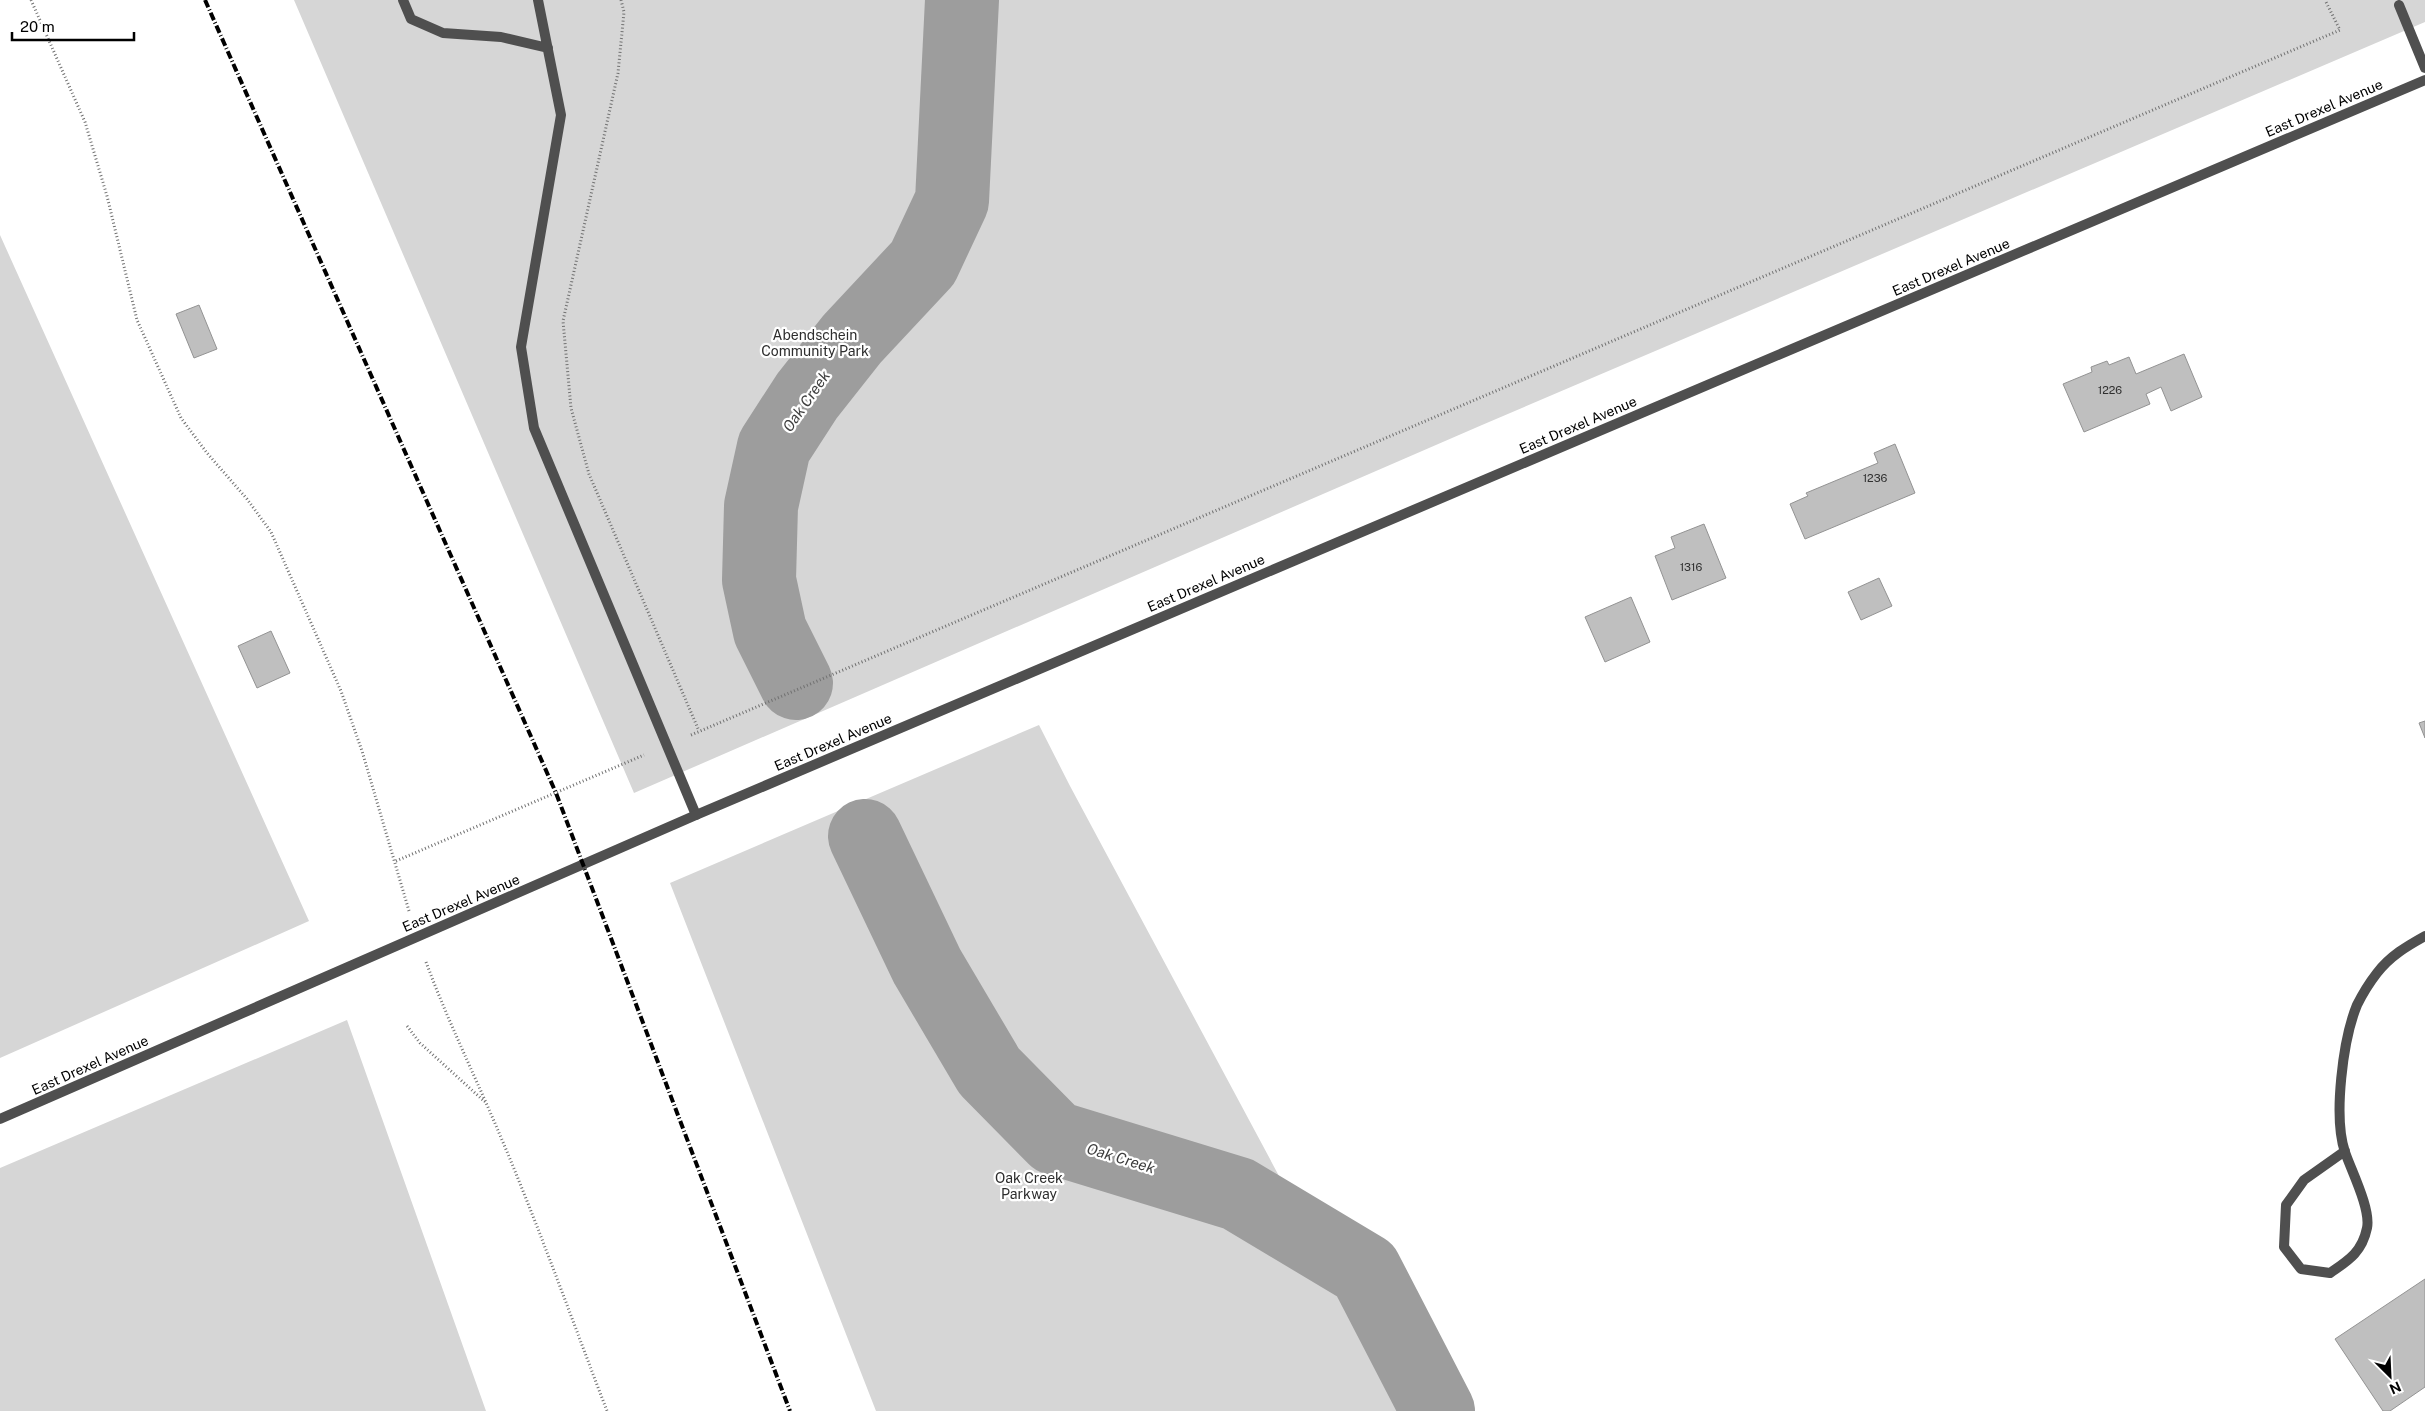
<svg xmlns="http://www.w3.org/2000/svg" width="2425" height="1411" viewBox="0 0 2425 1411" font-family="'Public Sans',sans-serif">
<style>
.green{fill:#d6d6d6}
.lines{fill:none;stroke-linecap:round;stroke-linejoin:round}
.river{stroke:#9d9d9d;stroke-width:74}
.building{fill:#bfbfbf;stroke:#939393}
.path{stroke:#717171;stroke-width:3;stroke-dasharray:1 2.5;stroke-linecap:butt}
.service{stroke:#4f4f4f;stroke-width:10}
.minor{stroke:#4f4f4f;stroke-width:10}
.tertiary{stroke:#4f4f4f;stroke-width:10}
.rail{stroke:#000;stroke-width:4;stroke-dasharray:8 2.5 1 2.5;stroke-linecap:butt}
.labels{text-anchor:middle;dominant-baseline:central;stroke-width:4.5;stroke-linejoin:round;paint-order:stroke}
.number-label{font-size:11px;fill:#303030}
.street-label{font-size:14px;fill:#000;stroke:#fff}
.park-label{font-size:14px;fill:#2d2d2d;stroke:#fff}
.water-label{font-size:15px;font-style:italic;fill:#3e3e3e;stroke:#fff}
</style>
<rect width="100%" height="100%" fill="#fff"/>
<path class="green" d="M294,0H2425V22L1482,425L634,793Z
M0,235L309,921L0,1058Z
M1039,725L1070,786L1405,1411H876L670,883Z
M347,1020L486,1411H0V1168Z"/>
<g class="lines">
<path class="river" d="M796,683L770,631L759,580L761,506L774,447L807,396L852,339L923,263L952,201L962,0
M865,836L927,966L989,1071L1055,1138L1238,1194L1365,1270L1438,1411"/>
</g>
<path class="building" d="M199,305L217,349L194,358L176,314Z
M2184,354L2202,397L2171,411L2161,387L2146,394L2150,404L2084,432L2063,384L2092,372L2091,367L2107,361L2109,365L2129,357L2136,374Z
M1895,444L1915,493L1805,539L1790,504L1808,496L1806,493L1878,463L1874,453Z
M1704,524L1726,578L1672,600L1655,556L1675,548L1671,537Z
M1879,578L1892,606L1861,620L1848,592Z
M1631,597L1650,642L1605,662L1585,617Z
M271,631L290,673L257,688L238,646Z
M2425,721V738L2419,723Z
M2425,1279V1387L2390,1411H2383L2335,1339Z"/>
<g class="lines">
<path class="path" d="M31,0L85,122L107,196L137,320L181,418L207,453L247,499L271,532L341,691L362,751L409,911
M621,0L624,12L618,73L563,321L571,408L589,474L699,731
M691,735L2340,30L2325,0
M396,861L644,755
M426,962C444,1011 466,1057 487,1105C531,1205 568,1309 607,1411
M407,1026L420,1043L485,1102"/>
<path class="service" d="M403,0L411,19L443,33L501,37L548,48
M538,0L561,115L521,347L534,428L696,815
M2345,1151L2304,1180L2286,1205L2284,1247L2301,1269L2330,1273C2349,1260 2362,1252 2367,1228C2371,1209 2351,1170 2345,1152C2333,1117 2343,1039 2357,1005C2362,995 2370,982 2377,973C2390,956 2407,946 2425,936"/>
<path class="minor" d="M2399,5L2425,68"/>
<path class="tertiary" d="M0,1119L696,815L2425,80"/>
<path class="rail" d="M205,0L556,793L790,1411"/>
</g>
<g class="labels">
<g class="number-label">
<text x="2110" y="390">1226</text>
<text x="1875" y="478">1236</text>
<text x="1691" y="567">1316</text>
</g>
<g class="street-label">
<text transform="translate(2324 108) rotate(-23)">East Drexel Avenue</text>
<text transform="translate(1951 267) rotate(-23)">East Drexel Avenue</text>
<text transform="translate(1578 425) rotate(-23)">East Drexel Avenue</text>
<text transform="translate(1206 583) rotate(-23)">East Drexel Avenue</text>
<text transform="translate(833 742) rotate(-23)">East Drexel Avenue</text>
<text transform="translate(461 903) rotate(-23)">East Drexel Avenue</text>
<text transform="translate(90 1065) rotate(-24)">East Drexel Avenue</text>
</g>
<g class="park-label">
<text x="815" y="335">Abendschein<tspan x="815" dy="16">Community Park</tspan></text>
<text x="1029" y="1178">Oak Creek<tspan x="1029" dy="16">Parkway</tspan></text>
</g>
<g class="water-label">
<text transform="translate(806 401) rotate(-55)">Oak Creek</text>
<text transform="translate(1121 1158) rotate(17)">Oak Creek</text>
</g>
</g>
<g transform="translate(2390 1376) rotate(156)" stroke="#ffffff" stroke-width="4" paint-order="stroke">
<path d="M0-4L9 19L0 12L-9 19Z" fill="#000000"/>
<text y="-8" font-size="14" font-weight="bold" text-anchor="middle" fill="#000000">N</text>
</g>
<path d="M12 32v8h122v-8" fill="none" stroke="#000000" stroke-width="2.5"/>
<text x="20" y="32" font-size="15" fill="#000000" stroke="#ffffff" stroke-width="4" paint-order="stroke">20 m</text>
</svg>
